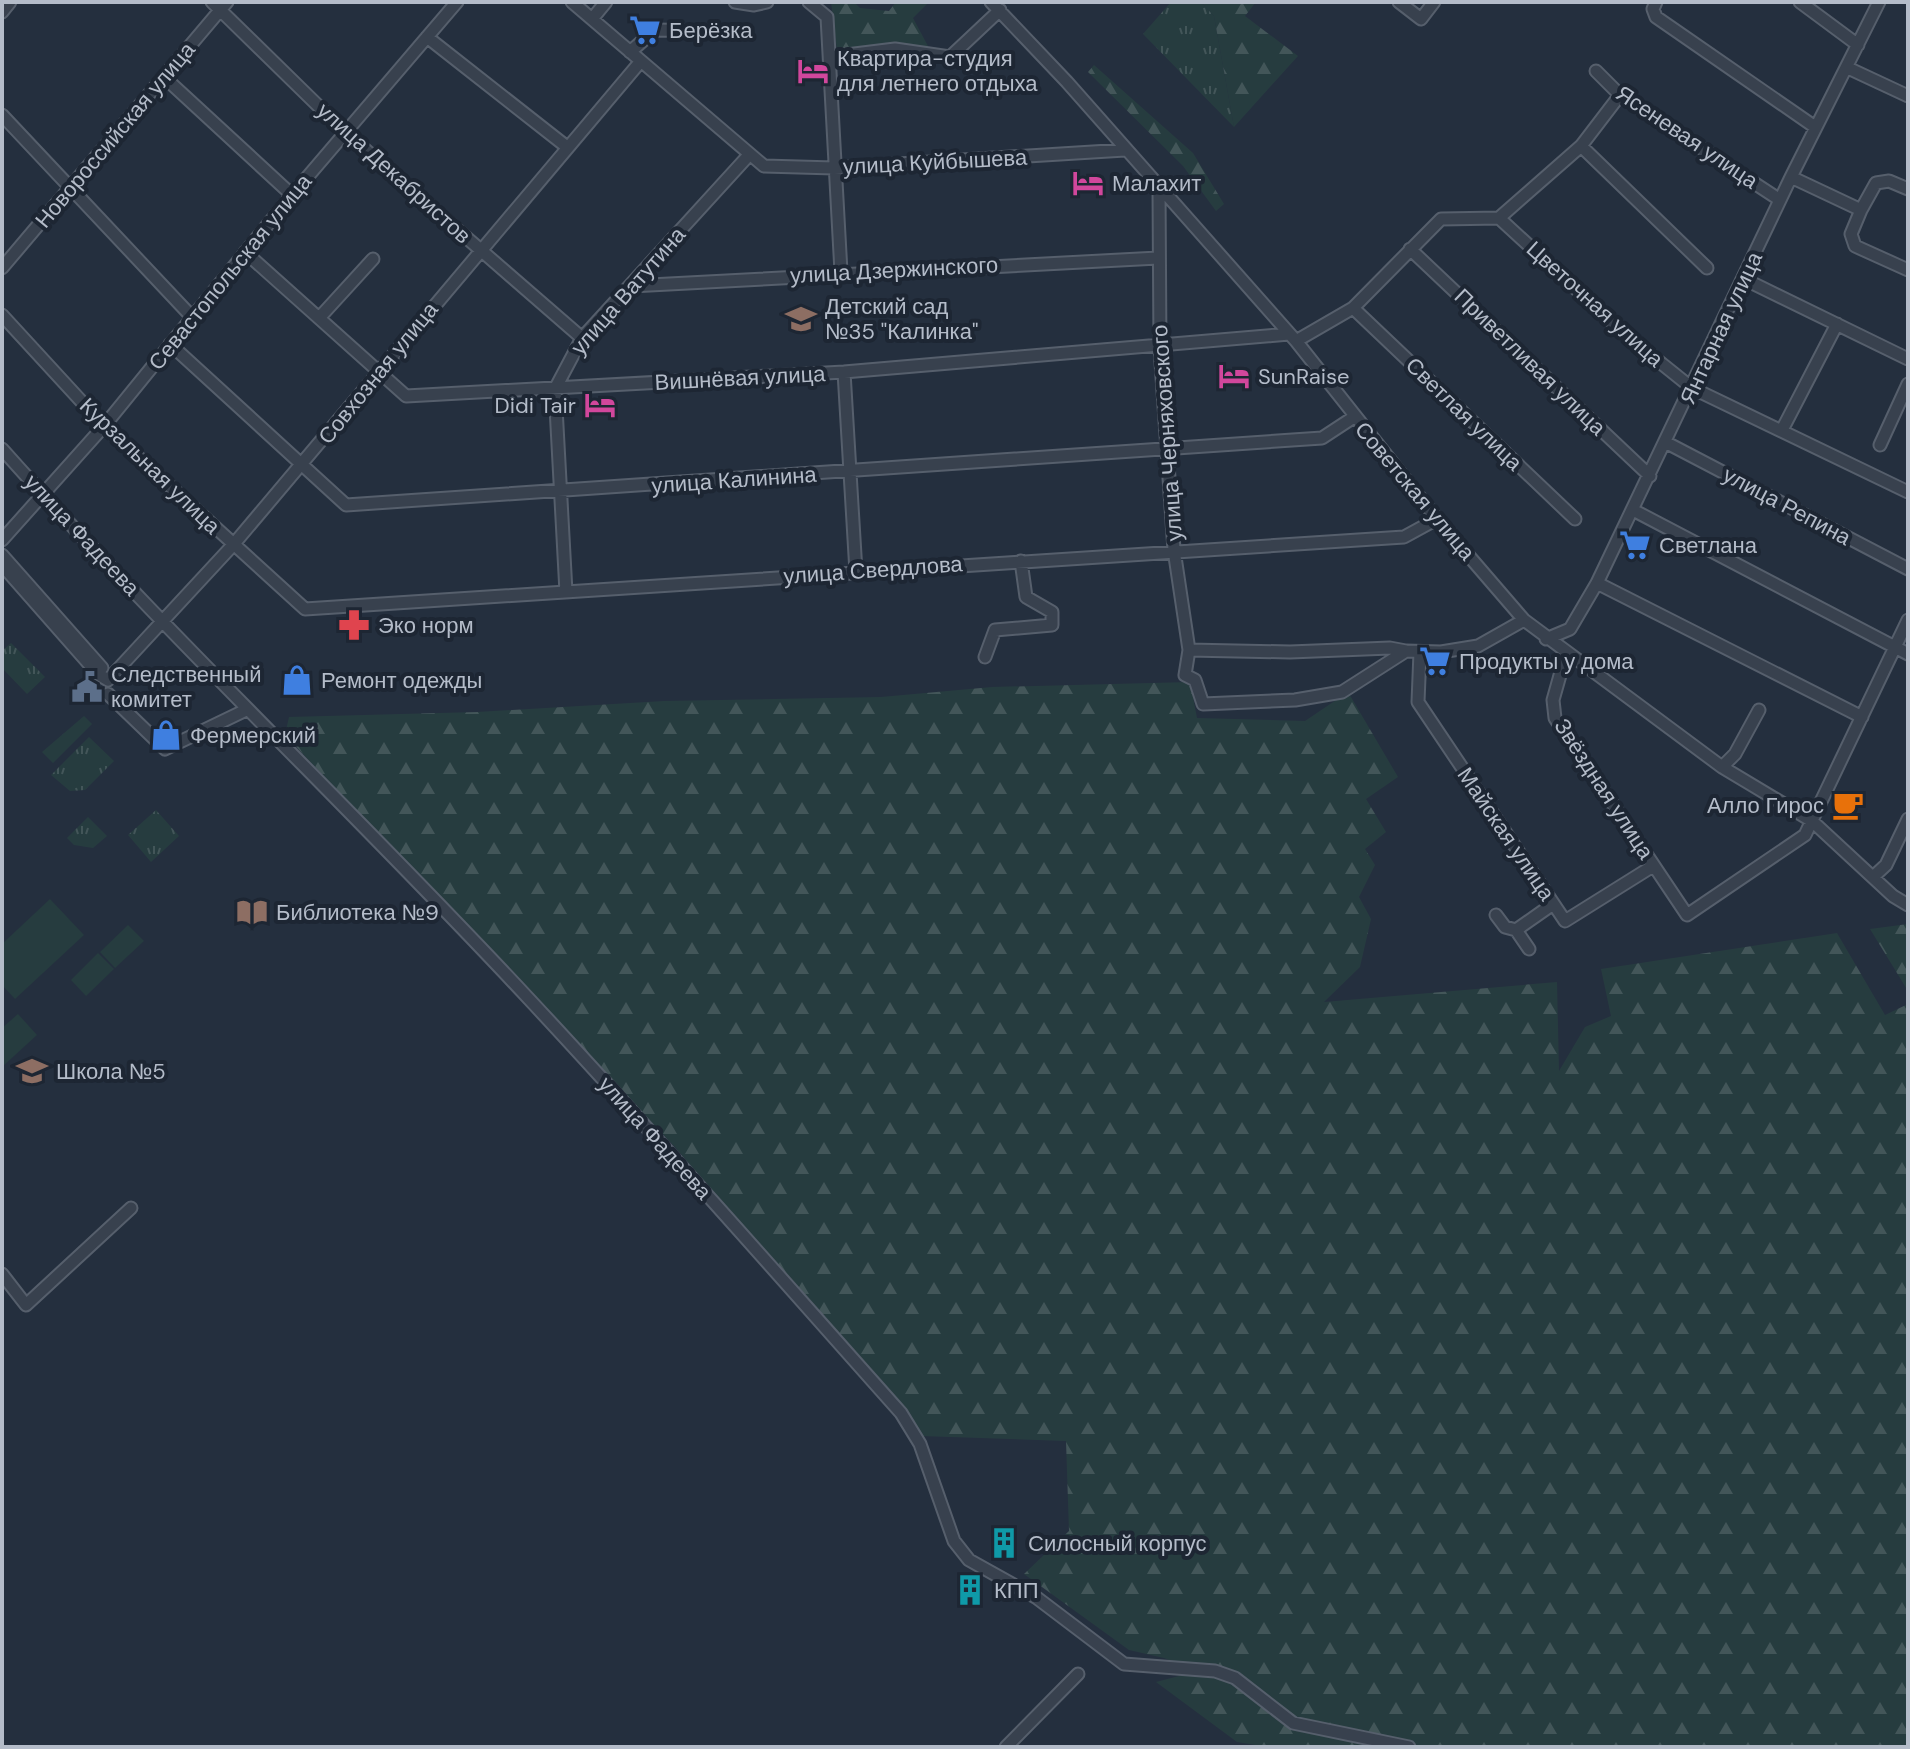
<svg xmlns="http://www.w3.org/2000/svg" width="1910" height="1749" viewBox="0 0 1910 1749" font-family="'DM Sans',sans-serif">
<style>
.grass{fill:url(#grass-tufts)}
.forest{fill:url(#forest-firs)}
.garden{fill:#263c3f}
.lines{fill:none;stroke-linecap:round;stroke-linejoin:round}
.minor-casing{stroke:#565f6c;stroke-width:15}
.minor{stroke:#38414e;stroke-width:11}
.labels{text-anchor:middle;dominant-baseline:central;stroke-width:8;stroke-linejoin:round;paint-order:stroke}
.poi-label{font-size:22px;fill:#b4bcc9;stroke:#1d2633;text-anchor:start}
.street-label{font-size:22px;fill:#b4bcc9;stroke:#1d2633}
</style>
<defs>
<pattern id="grass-tufts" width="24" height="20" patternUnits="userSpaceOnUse" patternTransform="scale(2)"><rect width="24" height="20" fill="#263c3f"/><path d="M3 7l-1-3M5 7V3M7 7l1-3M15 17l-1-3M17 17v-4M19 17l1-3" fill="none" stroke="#435659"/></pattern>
<pattern id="forest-firs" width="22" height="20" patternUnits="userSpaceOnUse" patternTransform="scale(2)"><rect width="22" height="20" fill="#263c3f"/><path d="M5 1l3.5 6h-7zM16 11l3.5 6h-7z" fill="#435659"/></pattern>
</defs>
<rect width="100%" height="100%" fill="#242f3e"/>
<path class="grass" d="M1171,2H1201L1214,16L1234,127L1143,34Z
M11,643L45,677L27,694L2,668V651Z
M84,716L92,724L53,763L42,752Z
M89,737L114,761L85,790L70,791L51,775Z
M156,810L179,836L151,862L128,835Z
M88,817L107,836L93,848L74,845L67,838Z"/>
<path class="forest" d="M831,2H854L860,8L889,11L896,2H929L913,18L929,48L890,45L837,50Z
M1201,2H1256L1245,16L1298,56L1234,127L1214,16Z
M1094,65L1193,153L1224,204L1216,211L1183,166L1088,72Z
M1190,682L1197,718L1305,721L1348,692L1398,777L1366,799L1386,832L1365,849L1375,865L1359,897L1371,919L1360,967L1324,1002L1557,982L1559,1071L1585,1027L1611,1016L1601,969L1837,933L1885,1015L1908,1004V1747H1268L1237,1742L1156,1682L1198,1671L1164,1658L1129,1650L1024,1574L1069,1531L1066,1441L921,1436L675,1147L285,735L289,717L477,712L664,701L881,697L992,687Z
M1908,924V991L1870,929Z"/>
<path class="garden" d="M50,899L84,935L15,999L2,985V944Z
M128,925L144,941L115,968L100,952Z
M98,953L114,969L86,996L71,980Z
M18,1014L37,1035L2,1067V1028Z"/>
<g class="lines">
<defs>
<path id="minor" d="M212,2L346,133L582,338
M572,2L764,166L834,168L1125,150
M735,2L754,5L767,2
M809,2L827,17L841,272
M991,2L1067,82L1296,341L1437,519L1524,620L1722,767L1812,821L1893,896L1908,905
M1399,2L1421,19L1434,2
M1656,2L1653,9L1656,17L1815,127
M1800,2L1858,45
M2,12L10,2
M592,19L606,2
M427,37L567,147
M630,52L655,30L719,31
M830,57L895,49L950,57L1000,10
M1848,68L1908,96
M1596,71L1620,95L1780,200
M164,77L292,195
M2,115L192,317
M1581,146L1707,268
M1791,177L1861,210L1851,234L1855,246L1908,270
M1159,189L1160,348L1174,550L1189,650L1185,675L1195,680L1203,704L1295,700L1342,692L1406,651L1441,652L1478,646L1524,620
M1861,210L1876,183L1889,181L1908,189
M1499,218L1626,335L1692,388L1908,492
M1410,249L1650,476
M245,252L406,396L844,372L1289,334
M2,268L227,2
M1744,279L1908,359
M631,286L1158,258
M1353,308L1575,519
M2,315L104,426L305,609L1404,537L1437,519
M320,317L373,259
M1296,341L1353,308L1441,219L1499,218L1581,146L1620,95
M170,344L346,505L1322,438L1354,417
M844,372L856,572
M1782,430L1837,324
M1667,443L1908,569
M1880,445L1908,384
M2,449C171,639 356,813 529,999C656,1135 778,1275 901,1413L920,1444L954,1541L969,1560L1037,1598L1124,1664L1215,1671L1235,1678L1293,1723L1409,1747
M1633,510L1908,654
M2,540L104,426L292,195L457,2
M2,555L102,668
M2,565L98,674L108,680L233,545L641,61
M1597,583L1862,717
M566,592L555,389L582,338L749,155
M1546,639L1570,629L1597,583L1791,177L1879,2
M1189,650L1290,652L1390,648L1406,651
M1420,652L1418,702L1565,921L1653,866
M1566,654L1553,700L1555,718L1687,915L1805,835L1908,620
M985,657L995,630L1052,625V612L1026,597L1021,561
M108,694L165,749L246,710
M1722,767L1735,754L1759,710
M1873,877L1886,865L1908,819
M1496,915L1505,927L1516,930
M1529,949L1516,930L1553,904
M2,1274L26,1305L131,1208
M1006,1747L1078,1674"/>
</defs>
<use href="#minor" class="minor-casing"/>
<use href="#minor" class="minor"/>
</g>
<defs>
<symbol id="supermarket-bare" viewBox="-9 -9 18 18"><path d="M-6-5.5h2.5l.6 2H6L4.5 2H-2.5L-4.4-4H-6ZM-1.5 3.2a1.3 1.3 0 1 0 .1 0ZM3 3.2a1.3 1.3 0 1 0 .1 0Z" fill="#3f7fe0" stroke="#1d2633" stroke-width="2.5" paint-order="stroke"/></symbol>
<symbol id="hotel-bare" viewBox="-9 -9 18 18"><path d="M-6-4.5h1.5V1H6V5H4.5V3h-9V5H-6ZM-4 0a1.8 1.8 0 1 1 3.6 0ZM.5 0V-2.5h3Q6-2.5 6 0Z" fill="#d1479c" stroke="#1d2633" stroke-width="2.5" paint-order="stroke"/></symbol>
<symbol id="school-bare" viewBox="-9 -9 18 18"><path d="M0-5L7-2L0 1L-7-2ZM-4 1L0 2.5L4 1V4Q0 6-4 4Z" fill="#8d6e63" stroke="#1d2633" stroke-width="2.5" paint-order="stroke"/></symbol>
<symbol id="pharmacy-bare" viewBox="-9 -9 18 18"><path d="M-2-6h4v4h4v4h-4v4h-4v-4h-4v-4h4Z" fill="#e0444e" stroke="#1d2633" stroke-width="2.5" paint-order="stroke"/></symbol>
<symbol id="shop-bare" viewBox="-9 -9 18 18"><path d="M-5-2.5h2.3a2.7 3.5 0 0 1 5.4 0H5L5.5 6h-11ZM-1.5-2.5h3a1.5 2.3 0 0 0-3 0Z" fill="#3f7fe0" stroke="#1d2633" stroke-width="2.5" paint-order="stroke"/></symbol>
<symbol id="civic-bare" viewBox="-9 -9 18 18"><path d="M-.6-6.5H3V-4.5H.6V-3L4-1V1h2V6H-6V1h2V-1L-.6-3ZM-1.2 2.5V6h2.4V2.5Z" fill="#5c6f8a" stroke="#1d2633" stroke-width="2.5" paint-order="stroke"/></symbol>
<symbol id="cafe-bare" viewBox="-9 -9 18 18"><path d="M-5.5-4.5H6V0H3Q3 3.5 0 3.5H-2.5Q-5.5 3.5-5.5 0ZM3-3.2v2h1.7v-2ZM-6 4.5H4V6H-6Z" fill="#e8710a" stroke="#1d2633" stroke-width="2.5" paint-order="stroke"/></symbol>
<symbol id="library-bare" viewBox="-9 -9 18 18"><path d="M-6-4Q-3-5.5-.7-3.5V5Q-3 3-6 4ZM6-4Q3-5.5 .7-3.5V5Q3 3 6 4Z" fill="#8d6e63" stroke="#1d2633" stroke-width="2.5" paint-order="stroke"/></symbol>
<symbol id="building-bare" viewBox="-9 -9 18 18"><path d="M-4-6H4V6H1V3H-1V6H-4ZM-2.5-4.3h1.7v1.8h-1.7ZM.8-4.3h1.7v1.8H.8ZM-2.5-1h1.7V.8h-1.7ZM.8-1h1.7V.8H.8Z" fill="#0f9aa8" stroke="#1d2633" stroke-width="2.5" paint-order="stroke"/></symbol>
</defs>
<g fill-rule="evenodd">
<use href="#supermarket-bare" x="623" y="8" width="44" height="44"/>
<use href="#hotel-bare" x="791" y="49" width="44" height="44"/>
<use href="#hotel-bare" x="1066" y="161" width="44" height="44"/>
<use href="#school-bare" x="779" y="297" width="44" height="44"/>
<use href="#hotel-bare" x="1212" y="354" width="44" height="44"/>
<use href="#hotel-bare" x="578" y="383" width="44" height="44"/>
<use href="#supermarket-bare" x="1613" y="523" width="44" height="44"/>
<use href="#pharmacy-bare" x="332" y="603" width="44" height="44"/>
<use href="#supermarket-bare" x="1413" y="639" width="44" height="44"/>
<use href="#shop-bare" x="275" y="658" width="44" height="44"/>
<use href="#civic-bare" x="65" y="665" width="44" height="44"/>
<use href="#shop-bare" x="144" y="713" width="44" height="44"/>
<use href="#cafe-bare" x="1826" y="783" width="44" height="44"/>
<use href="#library-bare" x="230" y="890" width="44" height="44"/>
<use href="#school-bare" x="10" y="1049" width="44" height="44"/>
<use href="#building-bare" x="982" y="1521" width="44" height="44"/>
<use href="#building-bare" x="948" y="1568" width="44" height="44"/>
</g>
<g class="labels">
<g class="poi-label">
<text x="669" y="30">Берёзка</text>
<text x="837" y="58">Квартира-студия<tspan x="837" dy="25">для летнего отдыха</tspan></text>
<text x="1112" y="183">Малахит</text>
<text x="825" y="306">Детский сад<tspan x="825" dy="25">№35 "Калинка"</tspan></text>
<text x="1258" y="376">SunRaise</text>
<text x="576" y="405" text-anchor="end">Didi Tair</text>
<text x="1659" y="545">Светлана</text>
<text x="378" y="625">Эко норм</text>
<text x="1459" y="661">Продукты у дома</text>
<text x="111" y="674">Следственный<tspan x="111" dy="25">комитет</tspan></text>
<text x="321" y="680">Ремонт одежды</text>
<text x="190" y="735">Фермерский</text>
<text x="1824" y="805" text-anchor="end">Алло Гирос</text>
<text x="276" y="912">Библиотека №9</text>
<text x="56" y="1071">Школа №5</text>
<text x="1028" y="1543">Силосный корпус</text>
<text x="994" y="1590">КПП</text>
</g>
<g class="street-label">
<text transform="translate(115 135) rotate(-50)">Новороссийская улица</text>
<text transform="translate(1687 137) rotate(34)">Ясеневая улица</text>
<text transform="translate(935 162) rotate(-3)">улица Куйбышева</text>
<text transform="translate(394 173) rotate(42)">улица Декабристов</text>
<text transform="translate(894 270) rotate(-3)">улица Дзержинского</text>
<text transform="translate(230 272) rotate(-51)">Севастопольская улица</text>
<text transform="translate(628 291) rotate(-49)">улица Ватутина</text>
<text transform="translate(1595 304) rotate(42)">Цветочная улица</text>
<text transform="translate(1721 328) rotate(-65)">Янтарная улица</text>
<text transform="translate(1530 362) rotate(44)">Приветливая улица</text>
<text transform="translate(378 373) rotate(-51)">Совхозная улица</text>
<text transform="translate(740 378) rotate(-3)">Вишнёвая улица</text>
<text transform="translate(1464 414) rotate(44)">Светлая улица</text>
<text transform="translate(1167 433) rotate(-94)">улица Черняховского</text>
<text transform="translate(150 466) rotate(44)">Курзальная улица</text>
<text transform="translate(734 480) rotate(-4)">улица Калинина</text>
<text transform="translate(1415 491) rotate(50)">Советская улица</text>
<text transform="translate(1787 506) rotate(28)">улица Репина</text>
<text transform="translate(82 535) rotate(47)">улица Фадеева</text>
<text transform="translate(873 570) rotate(-4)">улица Свердлова</text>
<text transform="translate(1604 789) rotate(57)">Звёздная улица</text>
<text transform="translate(1506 834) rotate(56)">Майская улица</text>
<text transform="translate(655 1138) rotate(48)">улица Фадеева</text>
</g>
</g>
<rect width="1910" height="1749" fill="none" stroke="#b4bcc9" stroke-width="8"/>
</svg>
